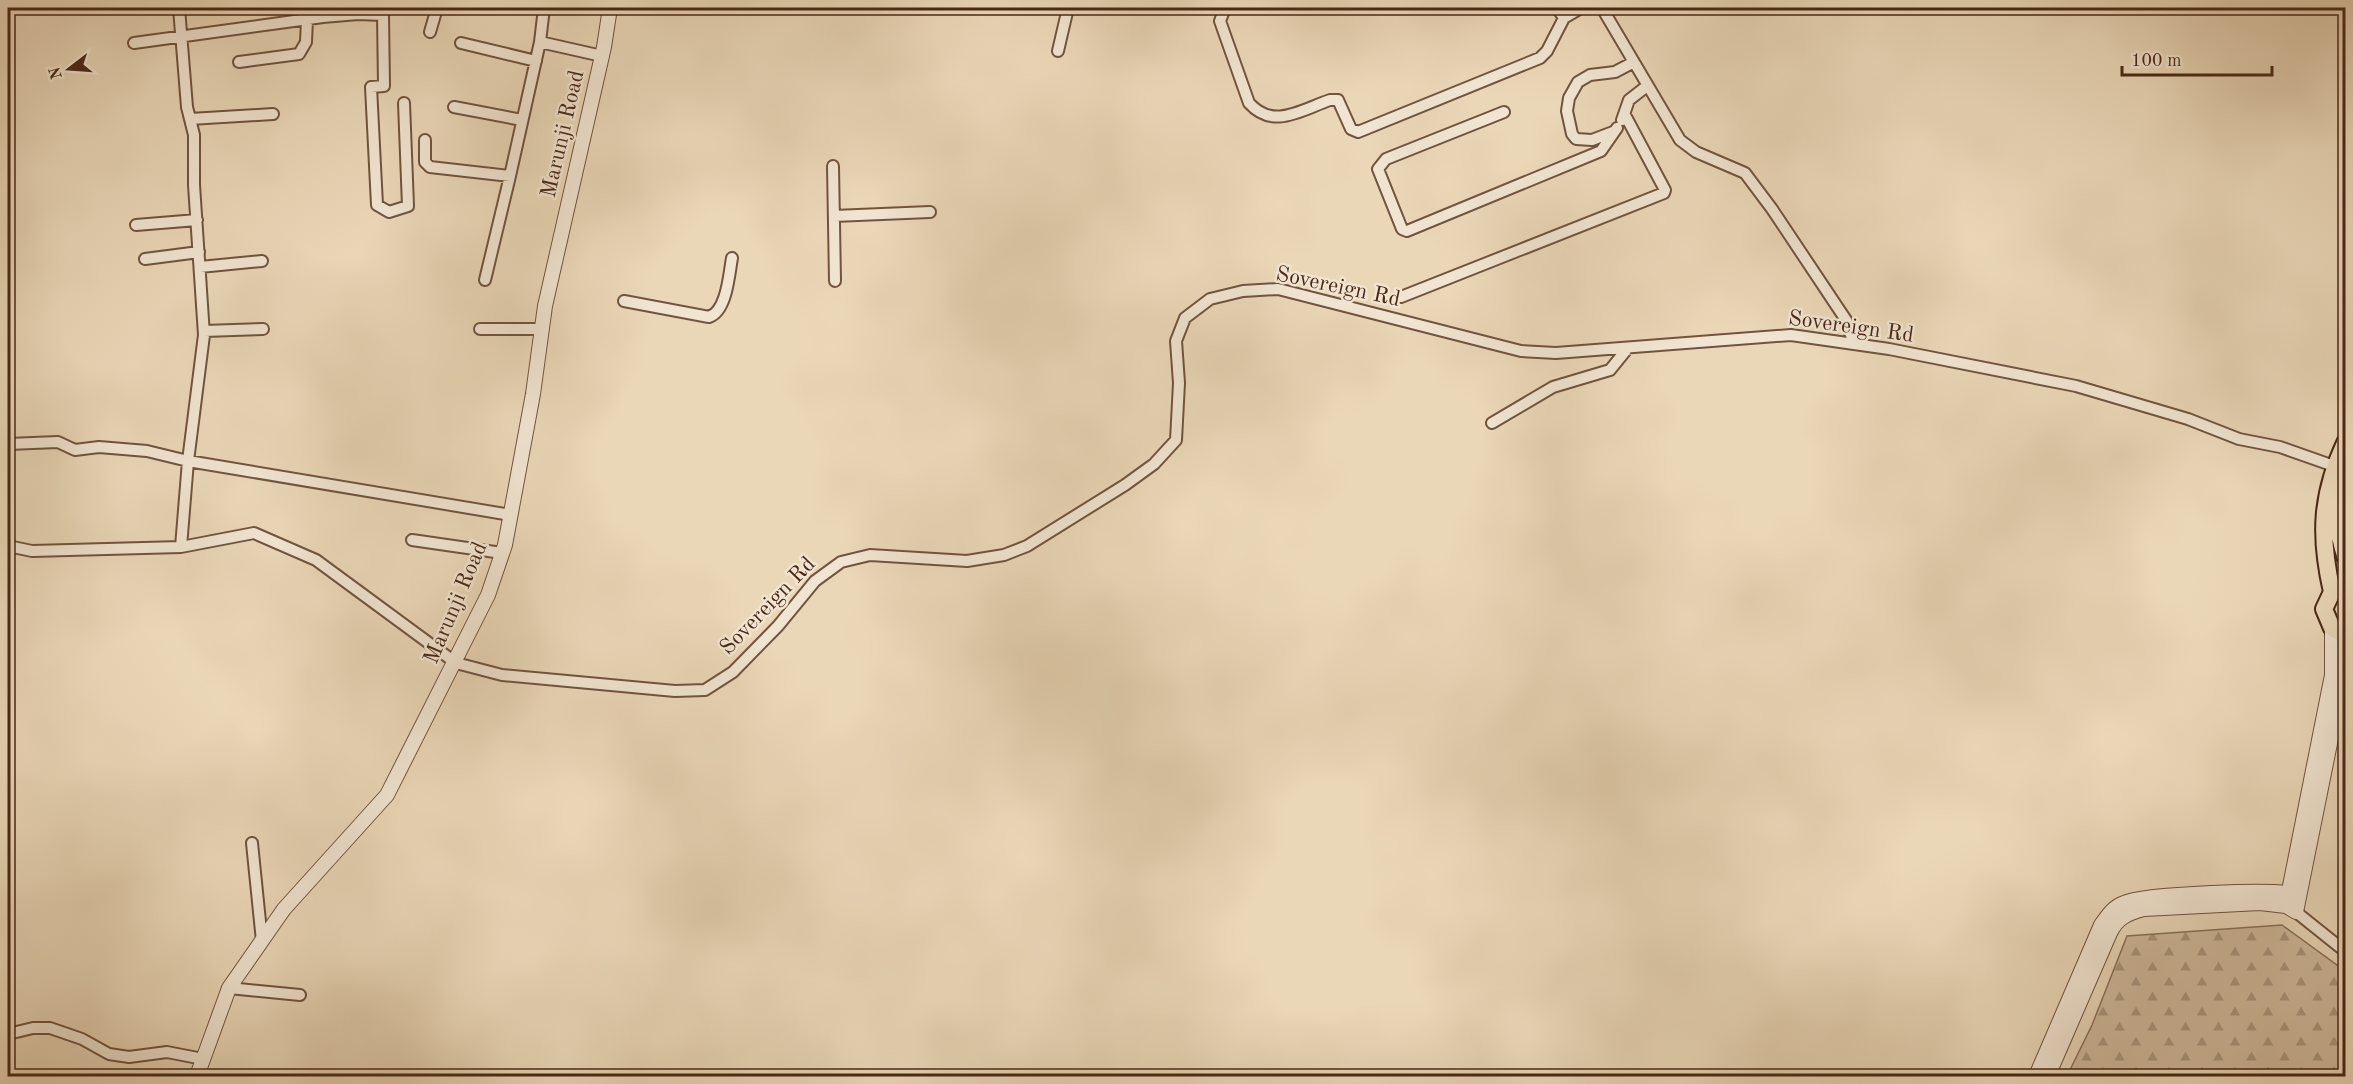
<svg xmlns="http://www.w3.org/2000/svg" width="2353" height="1084" viewBox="0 0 2353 1084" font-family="'Old Standard TT',serif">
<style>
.forest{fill:url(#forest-firs);stroke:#8c7059;stroke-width:1.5}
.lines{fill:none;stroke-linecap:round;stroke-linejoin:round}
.minor-casing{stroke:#71543e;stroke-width:14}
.tertiary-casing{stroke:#71543e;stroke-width:16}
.primary-casing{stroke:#492816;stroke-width:20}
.minor{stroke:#f1e5d1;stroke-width:10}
.tertiary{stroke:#f1e5d1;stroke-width:14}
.primary{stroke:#ead7b8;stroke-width:16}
.labels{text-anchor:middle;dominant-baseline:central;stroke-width:5;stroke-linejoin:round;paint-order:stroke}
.street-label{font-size:22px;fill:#492816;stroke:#f1e5d1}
</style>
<defs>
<pattern id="forest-firs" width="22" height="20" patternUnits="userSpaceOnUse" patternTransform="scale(1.5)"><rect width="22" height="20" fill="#cfb99c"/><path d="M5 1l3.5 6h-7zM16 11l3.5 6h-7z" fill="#aa967e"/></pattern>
</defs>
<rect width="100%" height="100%" fill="#ead7b8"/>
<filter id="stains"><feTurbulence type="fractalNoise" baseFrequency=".00333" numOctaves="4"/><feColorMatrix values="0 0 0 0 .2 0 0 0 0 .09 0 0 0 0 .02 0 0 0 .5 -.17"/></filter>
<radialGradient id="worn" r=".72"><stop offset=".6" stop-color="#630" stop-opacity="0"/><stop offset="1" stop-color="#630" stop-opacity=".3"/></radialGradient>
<path class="forest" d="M2282,925L2345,971V1076H2067L2092,1025L2127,936Z"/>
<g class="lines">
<defs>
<path id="minor" d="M179,8L187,107L194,135V185L204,335L188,461L181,547
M544,8L540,42L602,56
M1225,8L1220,21L1249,103C1273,130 1301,110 1330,100H1338L1351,129L1358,132L1540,58L1547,51L1564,18L1557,8
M1602,8L1680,140L1696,152L1745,173L1772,209L1846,320L1854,344
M383,15L384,86L371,87L377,205L389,212L408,206L404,103
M1564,18L1581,8
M430,32L437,8
M134,43L323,17L358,14L383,15V8
M461,43L536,61
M1058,51L1068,8
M239,62L299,54L306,42L307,19
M454,107L522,120
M1504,112L1386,159L1378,169L1402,229L1407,231L1601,151L1617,128
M190,119L273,114
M1622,120L1629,100L1647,86
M1613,132L1592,140L1576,139L1572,134L1567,111L1569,98L1578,82L1590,75L1615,72L1634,62
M425,140V162L430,167L510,176L540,42
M833,166L835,281
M834,216L930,212
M136,225L197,220
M145,259L199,252
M200,267L262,261
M485,280L510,176
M1401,297L1664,193L1665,190L1625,115
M624,301L709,317C727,311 729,274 732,258
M480,329H541
M204,331L263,329
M1492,423L1553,387L1610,370L1627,349
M8,444L58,442L75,450L99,447L147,451L188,461L511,515
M412,540L502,553
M8,546L32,551L181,547L254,533L316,560L456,663L502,675L675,691L705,690L733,672L778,626L815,581L841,562L870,555L967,561L1004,555L1027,546L1125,485L1154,464L1176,440L1179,383L1176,341L1185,318L1210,299L1243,291L1278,289L1521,351L1556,353L1791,335L1889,349L2076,386L2188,419L2239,439L2280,447L2334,466
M252,843L262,941
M2296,912L2346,952
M229,988L300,995
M8,1034L33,1028H50L82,1039L109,1054L129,1057L167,1052L203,1059"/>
<path id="tertiary" d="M2332,628V675L2286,906L2296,912L2346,664
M197,1076L229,988L284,909L387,795L488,595L505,545L533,394L545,306L604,47L610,8
M2036,1076L2101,925C2108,915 2113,907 2124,903C2143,894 2279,888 2298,895
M2048,1076L2110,933C2117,918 2128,913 2144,909L2260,903L2286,906"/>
<path id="primary" d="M2346,480C2336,508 2336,530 2346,558
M2346,585L2332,592L2324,609L2332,628L2346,635
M2332,592C2319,535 2321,494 2346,441"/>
</defs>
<use href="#minor" class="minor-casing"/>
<use href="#tertiary" class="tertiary-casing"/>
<use href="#primary" class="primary-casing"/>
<use href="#minor" class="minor"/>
<use href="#tertiary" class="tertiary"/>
<use href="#primary" class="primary"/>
</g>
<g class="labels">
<g class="street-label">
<text transform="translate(563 134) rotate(-77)">Marunji Road</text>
<text transform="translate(1338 287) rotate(12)">Sovereign Rd</text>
<text transform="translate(1851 327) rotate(8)">Sovereign Rd</text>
<text transform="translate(456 603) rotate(-67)">Marunji Road</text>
<text transform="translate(768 606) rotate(-46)">Sovereign Rd</text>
</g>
</g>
<rect width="2353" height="1084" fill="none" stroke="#ead7b8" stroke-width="30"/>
<rect x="9" y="9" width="2335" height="1066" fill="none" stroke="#492816" stroke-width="3"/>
<rect x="15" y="15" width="2323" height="1054" fill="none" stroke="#492816" stroke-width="1.5"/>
<g transform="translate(69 69) rotate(253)" stroke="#f1e5d1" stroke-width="4.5" paint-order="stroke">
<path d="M0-4.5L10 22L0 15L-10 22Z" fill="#492816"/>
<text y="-9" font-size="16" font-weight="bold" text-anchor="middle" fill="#492816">N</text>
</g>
<path d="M2122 66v9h150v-9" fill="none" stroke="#492816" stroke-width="3"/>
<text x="2131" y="66" font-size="18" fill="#492816" stroke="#f1e5d1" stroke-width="4.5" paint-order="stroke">100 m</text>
<rect width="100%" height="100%" filter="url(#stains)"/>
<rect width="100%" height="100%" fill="url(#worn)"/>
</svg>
